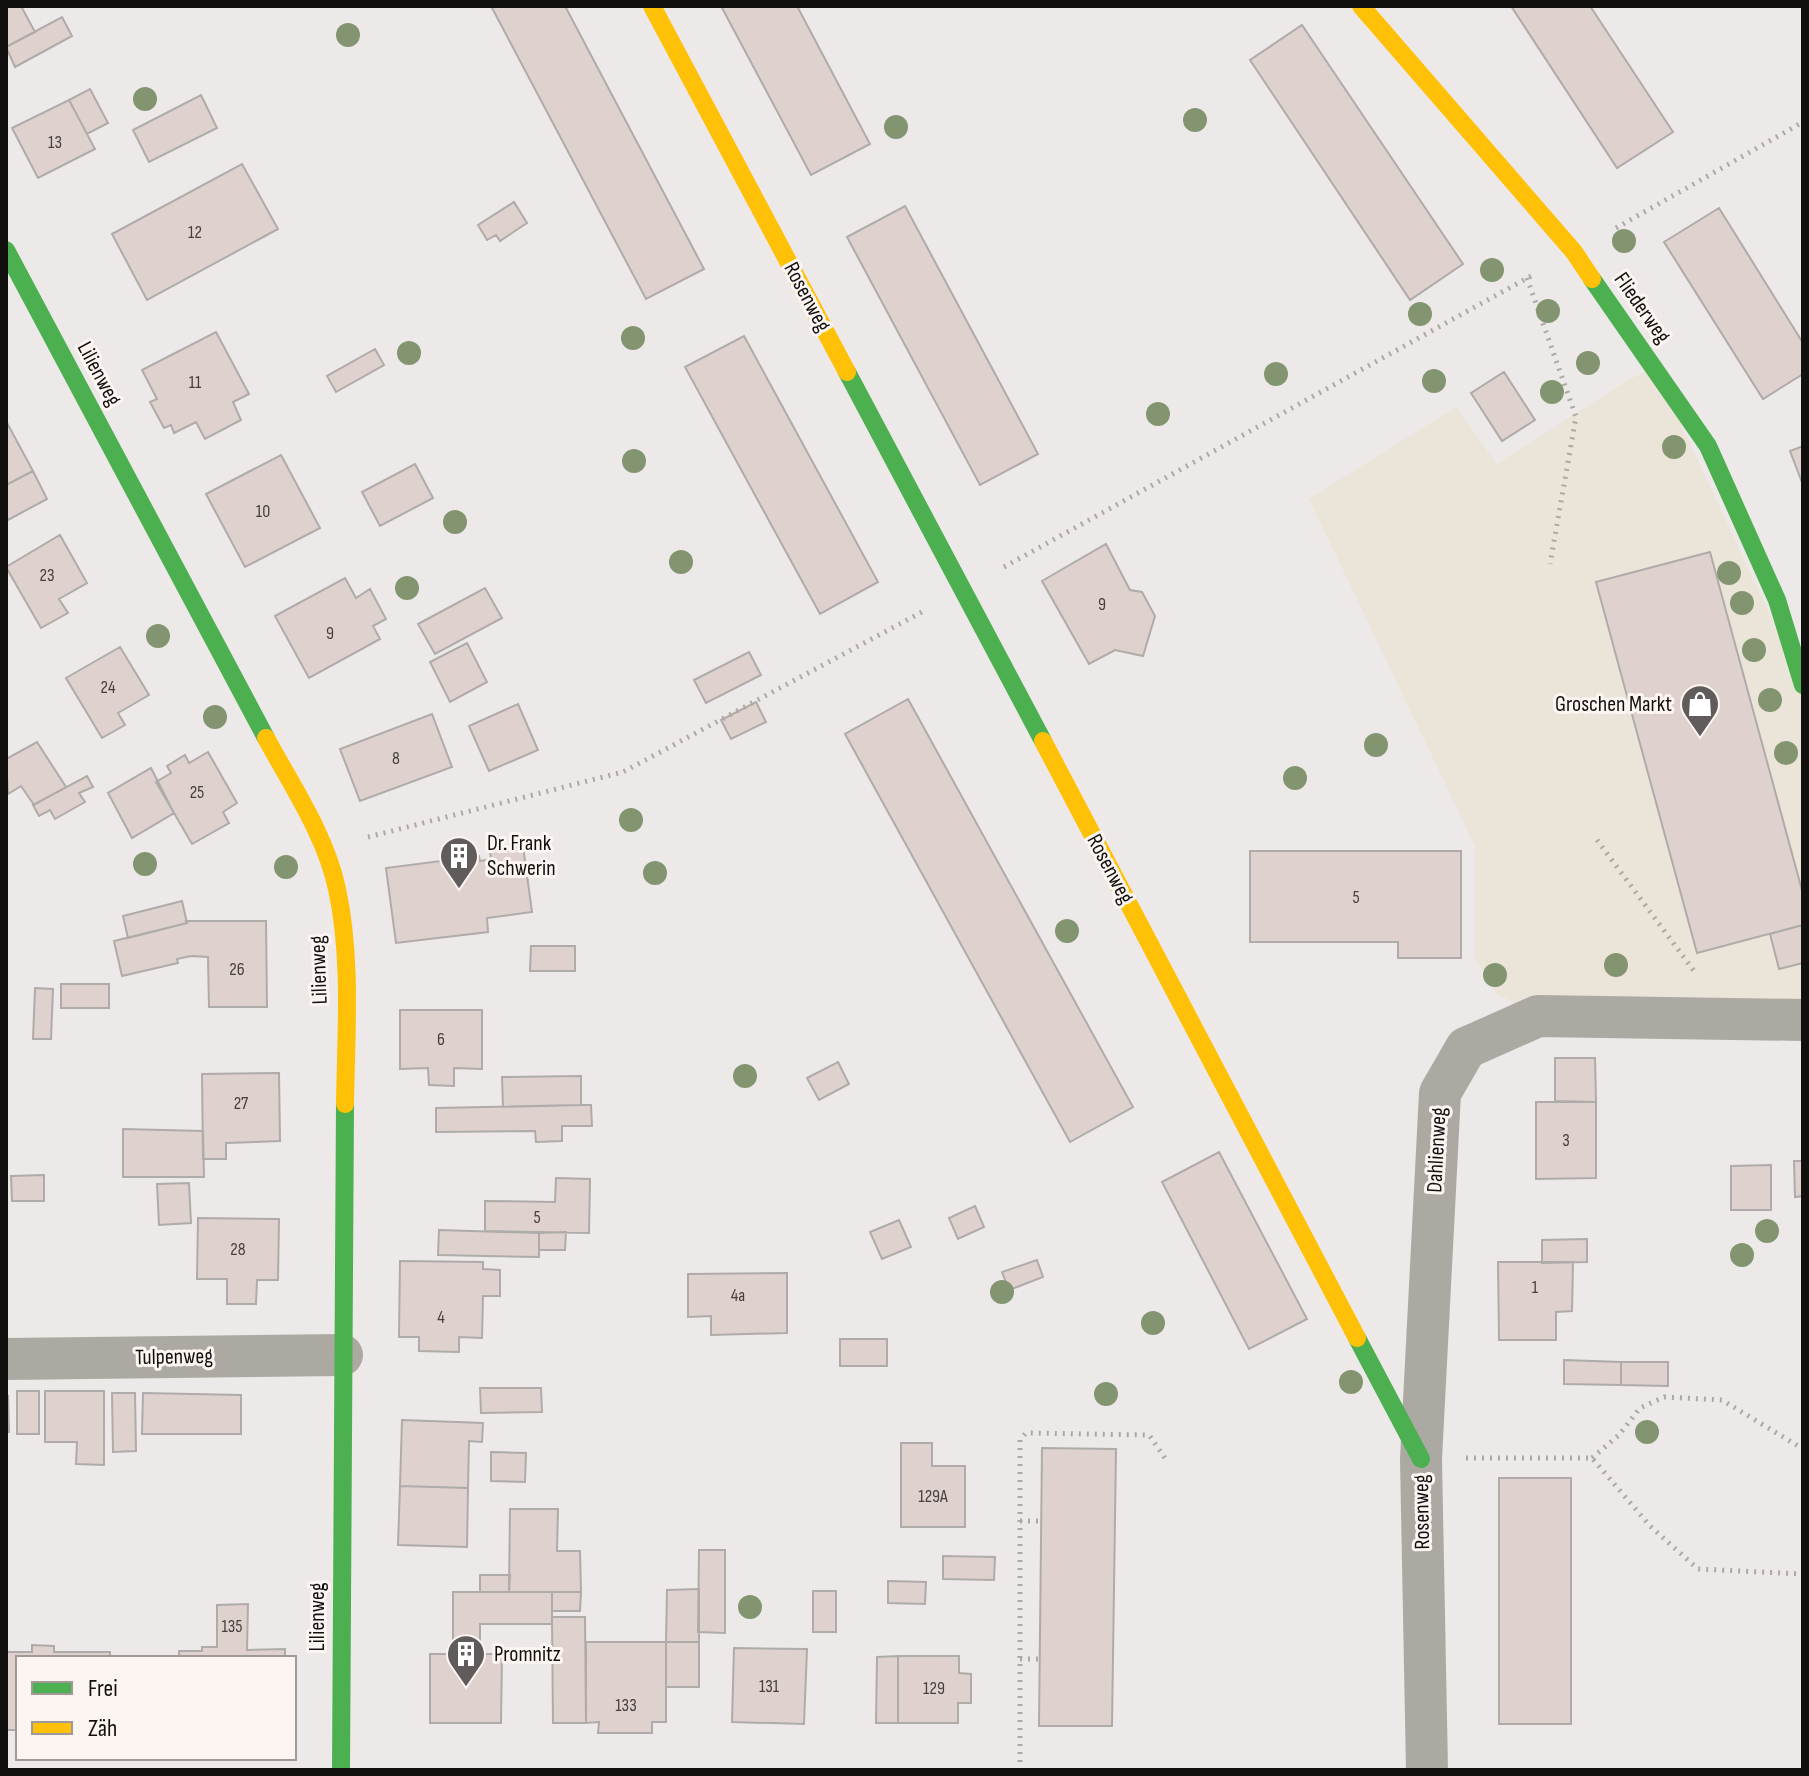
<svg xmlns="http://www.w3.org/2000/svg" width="1809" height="1776" viewBox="0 0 1809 1776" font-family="'Sofia Sans Condensed',sans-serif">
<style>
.commercial{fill:#ebe4d8}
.building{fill:#dfd2ce;stroke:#aeabaa;stroke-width:2}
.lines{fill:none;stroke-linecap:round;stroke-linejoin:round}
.path{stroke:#aca8a5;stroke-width:5;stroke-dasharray:2 6;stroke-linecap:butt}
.street{stroke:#aca9a2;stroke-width:42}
.fast{stroke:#4caf50;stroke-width:18}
.slow{stroke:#ffc107;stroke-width:18}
.tree{fill:#839570}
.labels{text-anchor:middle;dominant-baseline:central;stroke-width:6;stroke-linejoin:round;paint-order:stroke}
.number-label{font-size:18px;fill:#45403f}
.street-label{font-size:22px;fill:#12100f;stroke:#fdf5f2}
.poi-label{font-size:22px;fill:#12100f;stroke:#fdf5f2;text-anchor:start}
</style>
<rect width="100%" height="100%" fill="#ede9e8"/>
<path class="commercial" d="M1654,367L1803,685V1020L1538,1016L1496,993L1475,958V846L1309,499L1456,407L1497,464L1630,379Z"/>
<path class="building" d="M6,6H21L35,32L6,47Z
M491,6H565L704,269L646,299Z
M721,6H797L870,144L811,175Z
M1511,6H1590L1673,132L1617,168Z
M62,17L72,36L15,67L6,47Z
M1302,25L1463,264L1410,300L1250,60Z
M90,89L108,123L87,134L69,100Z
M201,95L217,128L149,162L133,130Z
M69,100L95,149L38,178L12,128Z
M242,164L278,229L147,300L112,234Z
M514,202L527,223L500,241L496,235L487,240L478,225Z
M905,206L1038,454L980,485L847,237Z
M1719,208L1803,343V374L1763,399L1664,242Z
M216,332L249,394L233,402L241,420L205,439L196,422L174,433L171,425L164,428L150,402L157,399L142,370Z
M744,336L878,582L820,614L685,367Z
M375,349L384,365L336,392L327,376Z
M1504,372L1535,420L1502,441L1471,393Z
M6,421L33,471L6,485Z
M1803,446V485L1790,451Z
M281,455L320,528L245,567L206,494Z
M415,464L433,498L380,526L362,492Z
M33,471L47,499L6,521V485Z
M60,535L87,583L59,599L68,613L41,628L6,567Z
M1106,544L1130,590L1142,592L1155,616L1143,656L1115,650L1089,664L1042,581Z
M1710,552L1803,894V925L1697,953L1596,582Z
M345,578L356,598L370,589L386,619L373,626L380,639L309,678L275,616Z
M485,588L502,618L435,654L418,624Z
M467,643L487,682L450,702L430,662Z
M120,647L149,695L118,713L125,725L102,738L66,678Z
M749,652L761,675L706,703L694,680Z
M908,699L1133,1107L1070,1142L845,734Z
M756,702L766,722L731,739L721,720Z
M518,704L538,750L489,771L469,726Z
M432,714L452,767L360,801L340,749Z
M37,742L66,787L34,805L21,786L8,794L6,759Z
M208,752L237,803L223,812L229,823L192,844L156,782L171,773L167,766L185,755L189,763Z
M151,768L174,813L132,838L108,793Z
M87,776L93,787L79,793L85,802L55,819L50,810L39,816L33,805Z
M523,846L532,912L487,918L488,932L396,943L386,868L479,856L480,861L491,859L490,851Z
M1250,851H1461V958H1398V942H1250Z
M182,901L187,923L128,938L123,916Z
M186,921H266L267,1007H209L208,957L191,956L177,959L178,963L122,976L114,941L187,923Z
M1803,925V963L1779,969L1770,934Z
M531,946H575V971H530Z
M61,984H109V1008H61Z
M35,988L53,989L51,1039H33Z
M400,1010H482V1069L454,1068V1086L429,1085L428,1068L400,1069Z
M1555,1058H1595L1596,1102L1555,1101Z
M838,1062L849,1084L819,1100L807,1078Z
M279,1073L280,1141L226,1143V1159H203L202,1074Z
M581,1076V1105L503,1107L502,1077Z
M1536,1102H1596V1178L1536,1179Z
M581,1105H591L592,1126H562V1141L536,1142L535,1131L436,1132V1108Z
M123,1129L203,1131L204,1177H123Z
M1219,1152L1307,1319L1249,1349L1162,1182Z
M1794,1161H1803V1196L1795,1197Z
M1771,1165V1210H1731V1166Z
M44,1175V1201H12L11,1176Z
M556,1178L590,1179L589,1233L485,1231V1201L555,1202Z
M189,1183L191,1223L159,1225L157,1184Z
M975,1206L984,1227L958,1239L949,1218Z
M198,1218L279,1219L278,1280H257L256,1304H227V1279H197Z
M899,1220L911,1247L882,1259L870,1232Z
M439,1230L539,1233V1257L438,1255Z
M566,1232L565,1250H539V1233Z
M1587,1239V1262L1542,1263V1240Z
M1037,1260L1043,1277L1009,1290L1002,1272Z
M400,1261L483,1262V1269L500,1270V1296H483L482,1338L459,1337V1352L419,1351V1337H399Z
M1498,1262H1573L1572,1311L1556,1312V1340H1499Z
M787,1273V1333L711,1335V1316L688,1317V1274Z
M840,1339H887V1366H840Z
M1564,1360L1621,1362V1385L1564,1384Z
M1621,1362H1668V1386L1621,1385Z
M480,1388H541L542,1412L481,1413Z
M17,1391H39V1434H17Z
M45,1391H104V1465L76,1464L77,1442H45Z
M112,1393H135L136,1451L113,1452Z
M143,1393L241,1395V1434H142Z
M6,1396H8L9,1432H6Z
M402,1420L483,1423L482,1442L469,1441L468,1488L400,1486Z
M901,1443H932V1466H965V1527H901Z
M1042,1448L1116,1449L1112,1726H1039Z
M491,1452L526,1453L525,1482L491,1481Z
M1499,1478H1571V1724H1499Z
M400,1486L468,1488L467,1547L398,1545Z
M510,1509H558L557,1551H580L581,1592H509Z
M699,1550H725V1633L698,1632Z
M943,1556L995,1557L994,1580L943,1579Z
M480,1575H510L509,1592H480Z
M888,1581L926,1582L925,1604L888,1603Z
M699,1589V1642H666L667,1590Z
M813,1591H836V1632H813Z
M453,1592H552V1624H480V1654H453Z
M552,1592H581L580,1611H552Z
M248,1604L247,1650L285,1649V1658H179V1651H202V1647H217V1605Z
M552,1617H585L586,1723H553Z
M586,1642H666V1722H652V1733H598L599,1722L586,1723Z
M666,1642H699V1687H666Z
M32,1645L54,1646V1652H110V1658H18V1730H6V1652H32Z
M734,1648L807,1649L804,1724L732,1722Z
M430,1654H502L501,1723H430Z
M898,1656H959V1673L971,1674V1703H958V1723H898Z
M898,1656V1723H876L877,1657Z"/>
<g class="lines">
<path class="path" d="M1616,228L1803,122
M1527,278L1576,417L1550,564
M1004,567L1531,276
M368,837L623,772L922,612
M1597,840L1694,971
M1466,1458H1592L1650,1526L1698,1569L1803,1574
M1592,1458L1619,1435L1640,1408L1664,1397L1722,1400L1803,1449
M1020,1521H1041
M1020,1659H1039
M1020,1770V1440L1026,1433L1149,1435L1165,1458"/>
<path class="street" d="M6,1359L342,1355
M1427,1770L1421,1459L1440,1093L1466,1048L1538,1016L1803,1020"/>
<path class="fast" d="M6,250L266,738
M1592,279L1708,446L1777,600L1803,685
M847,372L1043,741
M1357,1338L1421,1459
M341,1770L345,1104"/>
<path class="slow" d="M652,6L847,372
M1361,6L1574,252L1592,279
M266,738C292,786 326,836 337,889C352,958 346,1033 345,1104
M1043,741L1357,1338"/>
</g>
<g class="tree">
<circle cx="348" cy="35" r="12"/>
<circle cx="145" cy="99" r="12"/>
<circle cx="1195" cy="120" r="12"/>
<circle cx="896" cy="127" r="12"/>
<circle cx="1624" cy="241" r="12"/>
<circle cx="1492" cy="270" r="12"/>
<circle cx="1548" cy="311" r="12"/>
<circle cx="1420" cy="314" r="12"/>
<circle cx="633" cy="338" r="12"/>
<circle cx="409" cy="353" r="12"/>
<circle cx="1588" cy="363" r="12"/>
<circle cx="1276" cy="374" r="12"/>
<circle cx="1434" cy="381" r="12"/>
<circle cx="1552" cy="392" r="12"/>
<circle cx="1158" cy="414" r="12"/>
<circle cx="1674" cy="447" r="12"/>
<circle cx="634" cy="461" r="12"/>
<circle cx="455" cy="522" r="12"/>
<circle cx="681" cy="562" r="12"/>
<circle cx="1729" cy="573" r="12"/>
<circle cx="407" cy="588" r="12"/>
<circle cx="1742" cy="603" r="12"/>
<circle cx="158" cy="636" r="12"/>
<circle cx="1754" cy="650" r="12"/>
<circle cx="1770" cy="700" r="12"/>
<circle cx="215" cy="717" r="12"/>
<circle cx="1376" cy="745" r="12"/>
<circle cx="1786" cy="753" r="12"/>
<circle cx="1295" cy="778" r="12"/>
<circle cx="631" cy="820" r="12"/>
<circle cx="145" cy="864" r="12"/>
<circle cx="286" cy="867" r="12"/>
<circle cx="655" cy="873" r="12"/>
<circle cx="1067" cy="931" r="12"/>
<circle cx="1616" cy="965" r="12"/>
<circle cx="1495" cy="975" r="12"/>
<circle cx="745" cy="1076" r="12"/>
<circle cx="1767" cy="1231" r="12"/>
<circle cx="1742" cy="1255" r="12"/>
<circle cx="1002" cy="1292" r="12"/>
<circle cx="1153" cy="1323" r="12"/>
<circle cx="1351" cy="1382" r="12"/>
<circle cx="1106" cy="1394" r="12"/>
<circle cx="1647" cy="1432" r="12"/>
<circle cx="750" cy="1607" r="12"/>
</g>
<defs>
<symbol id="shop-pin" viewBox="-11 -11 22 30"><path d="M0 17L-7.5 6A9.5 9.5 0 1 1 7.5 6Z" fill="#5f5c5b" stroke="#fdf5f2"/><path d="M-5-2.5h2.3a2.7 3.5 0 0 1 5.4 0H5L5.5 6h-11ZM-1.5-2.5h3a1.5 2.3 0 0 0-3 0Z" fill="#fff"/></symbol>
<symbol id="building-pin" viewBox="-11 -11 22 30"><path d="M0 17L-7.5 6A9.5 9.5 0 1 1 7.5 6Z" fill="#5f5c5b" stroke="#fdf5f2"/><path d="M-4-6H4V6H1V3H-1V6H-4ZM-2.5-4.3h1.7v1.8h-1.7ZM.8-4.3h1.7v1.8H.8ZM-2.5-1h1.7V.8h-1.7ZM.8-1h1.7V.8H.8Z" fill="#fff"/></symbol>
</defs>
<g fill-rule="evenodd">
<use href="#shop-pin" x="1678" y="682" width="44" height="60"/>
<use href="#building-pin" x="437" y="834" width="44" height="60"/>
<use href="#building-pin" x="444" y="1632" width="44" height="60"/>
</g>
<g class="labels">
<g class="number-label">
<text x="55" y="142">13</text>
<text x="195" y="232">12</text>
<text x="195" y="382">11</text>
<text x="263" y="511">10</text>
<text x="47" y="575">23</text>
<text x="1102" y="604">9</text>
<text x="330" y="633">9</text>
<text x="108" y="687">24</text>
<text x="396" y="758">8</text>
<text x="197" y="792">25</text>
<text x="1356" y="897">5</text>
<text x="237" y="969">26</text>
<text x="441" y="1039">6</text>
<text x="241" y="1103">27</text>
<text x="1566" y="1140">3</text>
<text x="537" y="1217">5</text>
<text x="238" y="1249">28</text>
<text x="1535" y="1287">1</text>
<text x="738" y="1295">4a</text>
<text x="441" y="1317">4</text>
<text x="933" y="1496">129A</text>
<text x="232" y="1626">135</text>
<text x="769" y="1686">131</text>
<text x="934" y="1688">129</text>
<text x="626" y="1705">133</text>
</g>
<g class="street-label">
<text transform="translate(807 297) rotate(62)">Rosenweg</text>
<text transform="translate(1642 308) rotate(55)">Fliederweg</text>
<text transform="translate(99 374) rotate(62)">Lilienweg</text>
<text transform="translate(1110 869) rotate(62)">Rosenweg</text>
<text transform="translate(319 970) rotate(-92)">Lilienweg</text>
<text transform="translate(1437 1150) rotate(-87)">Dahlienweg</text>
<text transform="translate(174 1357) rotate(-1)">Tulpenweg</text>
<text transform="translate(1422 1512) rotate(-91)">Rosenweg</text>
<text transform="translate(317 1617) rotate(-90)">Lilienweg</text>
</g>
<g class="poi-label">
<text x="1672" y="704" text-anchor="end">Groschen Markt</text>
<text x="487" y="843">Dr. Frank<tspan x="487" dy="25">Schwerin</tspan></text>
<text x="494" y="1654">Promnitz</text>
</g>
</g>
<rect width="1809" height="1776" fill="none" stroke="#12100f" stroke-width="16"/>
<rect x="16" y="1656" width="280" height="104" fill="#fdf5f2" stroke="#9f9997" stroke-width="2"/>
<rect x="32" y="1682" width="40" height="12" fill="#4caf50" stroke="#9f9997" stroke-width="2"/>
<text x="88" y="1696" font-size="24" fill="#12100f">Frei</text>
<rect x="32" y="1722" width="40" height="12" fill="#ffc107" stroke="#9f9997" stroke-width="2"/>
<text x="88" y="1736" font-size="24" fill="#12100f">Zäh</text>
</svg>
